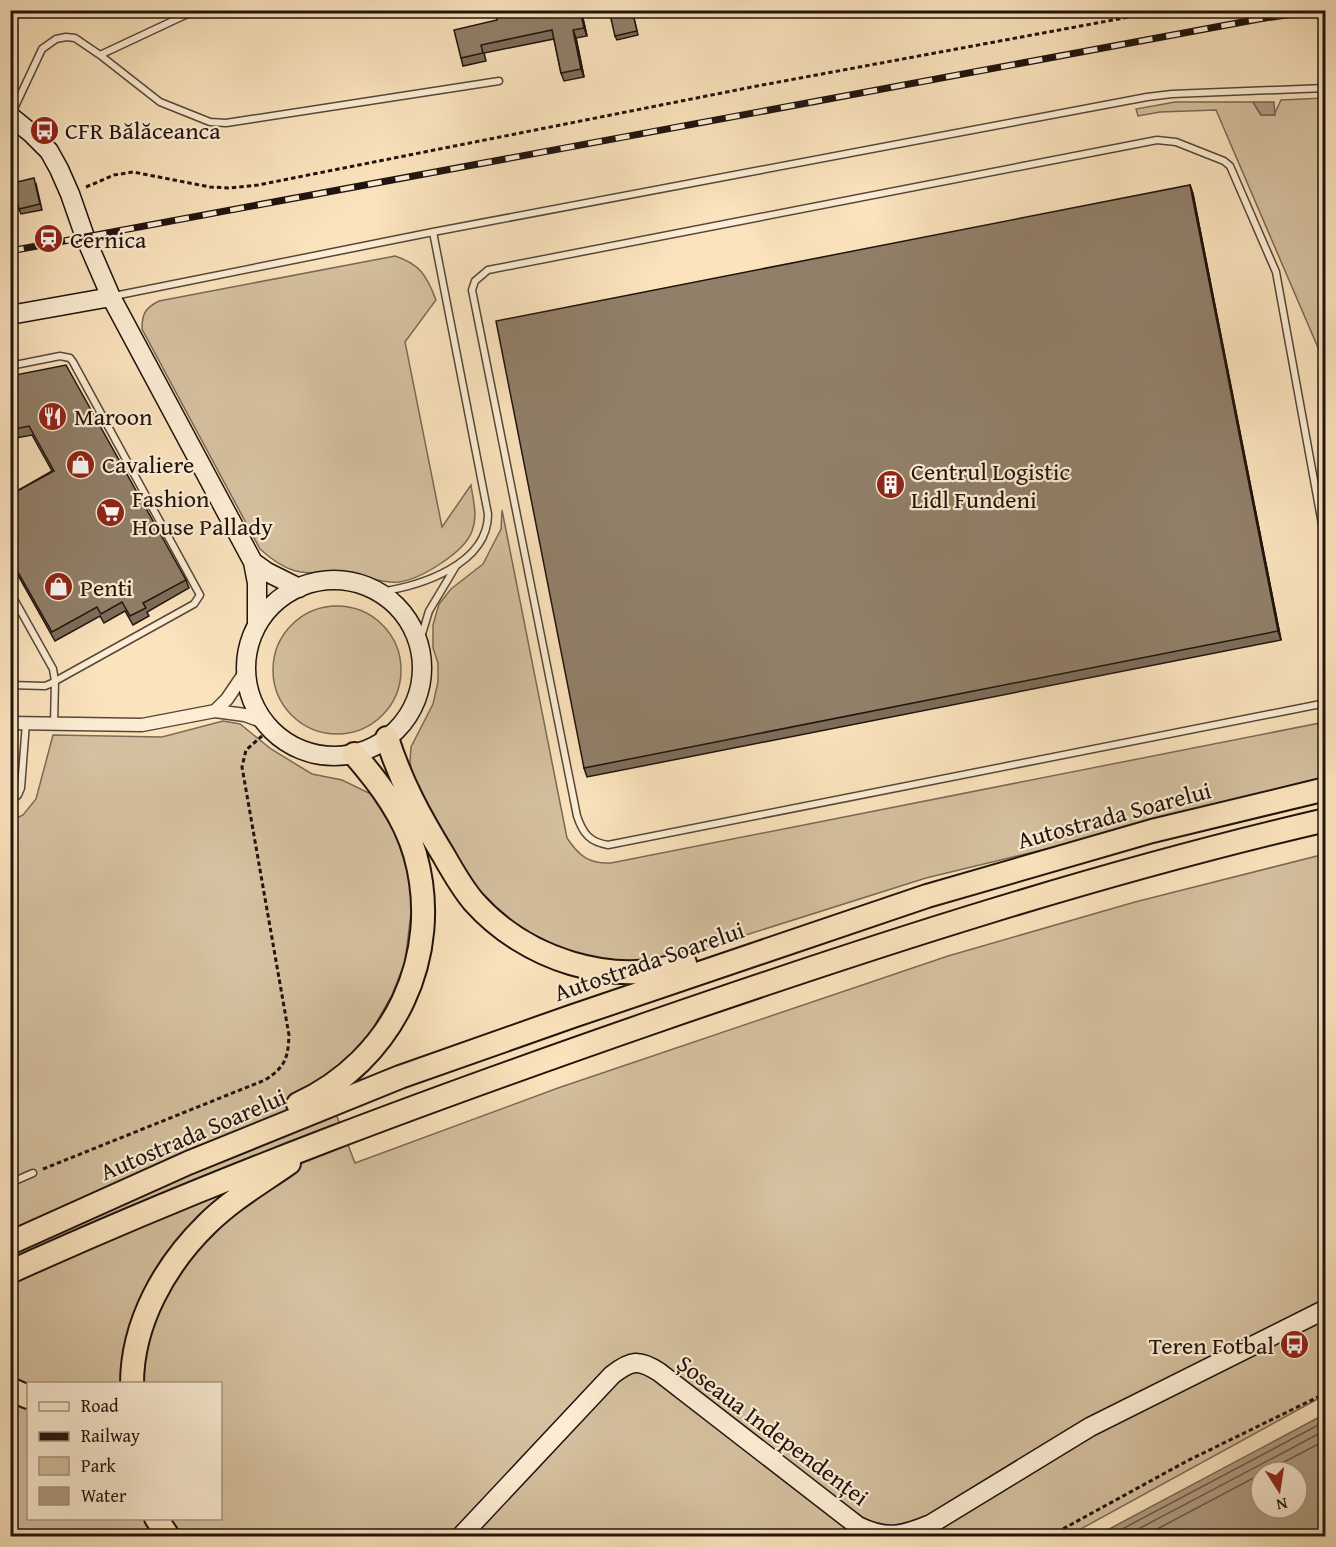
<svg xmlns="http://www.w3.org/2000/svg" width="1336" height="1547" viewBox="0 0 1336 1547" font-family="'Gentium Book Plus',serif">
<style>
.green{fill:#d5c09f;stroke:#7a6a56;stroke-width:1.5;fill-rule:evenodd}
.water{fill:#b09c82;stroke:#766554;stroke-width:1.5;fill-rule:evenodd}
.lines{fill:none;stroke-linecap:round;stroke-linejoin:round}
.shore{stroke:#685848;stroke-width:1.5}
.lane-casing{stroke:#56473a;stroke-width:9}
.street-casing{stroke:#56473a;stroke-width:15}
.secondary-casing{stroke:#20130e;stroke-width:21}
.highway-casing{stroke:#20130e;stroke-width:26}
.path{stroke:#20130e;stroke-width:3;stroke-dasharray:4.5 3;stroke-linecap:butt}
.lane{stroke:#fcedd4;stroke-width:6}
.street{stroke:#fcedd4;stroke-width:12}
.secondary{stroke:#fcedd4;stroke-width:18}
.highway{stroke:#fae3bd;stroke-width:22}
.rail-casing{stroke:#20130e;stroke-width:7}
.rail{stroke:#fcedd4;stroke-width:4.5;stroke-dasharray:14;stroke-linecap:butt}
.wall{fill:#7d6d5a;stroke:#20130e;stroke-width:1.5}
.shaded-wall{fill:#66594a;stroke:#20130e;stroke-width:1.5}
.building{fill:#917f69;stroke:#20130e;stroke-width:1.5}
.labels{text-anchor:middle;dominant-baseline:central;stroke-width:4.5;stroke-linejoin:round;paint-order:stroke}
.poi-label{font-size:24px;fill:#20130e;stroke:#fcedd4;text-anchor:start}
.street-label{font-size:24px;fill:#20130e;stroke:#fcedd4}
</style>
<rect width="100%" height="100%" fill="#fae3bd"/>
<filter id="stains"><feTurbulence type="fractalNoise" baseFrequency=".00333" numOctaves="4"/><feColorMatrix values="0 0 0 0 .2 0 0 0 0 .09 0 0 0 0 .02 0 0 0 .5 -.17"/></filter>
<radialGradient id="worn" r=".72"><stop offset=".6" stop-color="#630" stop-opacity="0"/><stop offset="1" stop-color="#630" stop-opacity=".3"/></radialGradient>
<path class="green" d="M1325,98V364L1216,110L1160,112L1138,116L1136,109L1175,102H1253L1261,115H1274L1281,100Z
M395,256C420,264 427,276 436,300L405,342L442,527L471,485C473,500 478,516 472,531C465,552 421,579 399,582C381,584 367,575 349,574C308,572 294,580 260,549L142,329C142,314 145,308 159,301Z
M502,510L567,838C579,856 589,864 611,863L1325,722L1326,781L926,878L651,965L598,962L559,951L520,931L488,903L457,861L413,781L410,761L411,747L433,704L438,682V663L433,648V625L439,604L451,589L483,564L501,529Z
M273 670a64 64 0 1 1 128 0a64 64 0 1 1-128 0Z
M223,721L240,724L271,749L312,774L342,780L371,794L395,832L408,872L412,905L405,962L392,995L364,1044L324,1083L355,1163L558,1088L948,956L1135,902L1325,854V1395L1068,1536H11V821L23,815L36,799L53,735L162,737ZM28,1384H220V1518H28Z"/>
<path class="water" d="M1253,102H1274L1275,115H1261Z
M1325,1414V1536H1096ZM1261,1472H1297V1508H1261Z"/>
<g class="lines">
<path class="shore" d="M1265,1472L1326,1440
M1109,1536L1326,1421
M1125,1536L1326,1430
M1144,1536L1261,1474"/>
<defs>
<path id="lane" d="M100,55L196,10
M11,115L42,49L56,39L66,37L75,38L100,55L160,102L210,122L226,123L499,81
M114,296L433,232L1147,97L1172,94L1326,88
M10,366L60,356L70,358L73,362L200,595L194,604L50,684L45,686L10,685
M1326,546L1276,272L1230,166L1224,161L1176,142L1157,140L488,270L475,281L472,290L577,816C583,834 590,842 608,845L1326,703
M10,592L53,669L55,681L54,724
M379,592C420,586 488,565 488,514L433,232
M419,644L429,611L456,566
M10,803L18,795L21,788L26,723
M10,1183L33,1173"/>
<path id="street" d="M215,711L227,699L246,671
M10,723L142,725L215,711L245,715L264,722"/>
<path id="secondary" d="M10,116L31,133L49,151L59,169L70,194L85,237L111,297L253,562L257,583V624
M10,315L111,297
M253,562L267,572L299,588
M246 668a88 88 0 1 1 176 0a88 88 0 1 1-176 0Z
M461,1536L612,1375C631,1360 639,1359 659,1372L858,1526C887,1540 902,1536 931,1524L1090,1427L1326,1309"/>
<path id="highway" d="M387,738C401,782 420,817 444,856C453,872 462,888 474,902C525,959 612,988 685,963
M298,1104C393,1061 444,956 415,854C404,816 380,784 354,754
M10,1243L188,1163L400,1077L573,1016L927,896L1152,831L1326,789
M10,1272C221,1176 437,1097 656,1021C876,945 1098,873 1326,820
M132,1384C132,1323 165,1265 207,1224C231,1200 262,1182 289,1163
M10,1389L28,1397
M156,1518L168,1536"/>
</defs>
<use href="#lane" class="lane-casing"/>
<use href="#street" class="street-casing"/>
<use href="#secondary" class="secondary-casing"/>
<use href="#highway" class="highway-casing"/>
<path class="path" d="M86,187L114,175L133,172L210,187L230,188L258,185L757,86L1167,10
M43,1169L265,1080C285,1067 288,1059 289,1035L242,767L246,750L262,736
M1050,1536L1187,1461L1326,1393"/>
<use href="#lane" class="lane"/>
<use href="#street" class="street"/>
<use href="#secondary" class="secondary"/>
<use href="#highway" class="highway"/>
<defs>
<path id="rail" d="M10,251L1259,19L1320,10"/>
</defs>
<use href="#rail" class="rail-casing"/>
<use href="#rail" class="rail"/>
</g>
<path class="wall" d="M581,10L587,36L576,38L584,77L564,81L561,73L554,39L484,53L486,61L463,66L461,58L497,20Z
M632,10L638,35L617,40L615,36Z
M36,184L42,210L21,214L19,209Z
M1190,185L1193,194L1281,640L587,777L584,768Z
M10,376L186,580L189,588L147,612L149,616L133,625L125,611L104,623L100,616L55,641L10,561V495L52,471L32,435L10,439Z"/>
<path class="shaded-wall" d="M580,10H581L587,36L584,28Z
M573,30L576,38L584,77L581,69Z
M1190,185L1193,194L1281,640L1278,631Z"/>
<path class="building" d="M499,10H580L584,28L573,30L581,69L561,73L552,30L481,45L483,53L461,58L454,30L497,20L495,11Z
M609,10H632L637,31L615,36Z
M34,178L40,204L19,209L13,183Z
M1190,185L1278,631L584,768L496,321Z
M66,365L186,580L143,603L146,608L130,616L122,602L101,614L97,607L52,632L10,558V495L54,471L29,426L10,430V376Z"/>
<defs>
<symbol id="bus-disc" viewBox="-11 -11 22 22"><circle r="9.5" fill="#8f2418" stroke="#fcedd4"/><path d="M-5-6H5V4H4V6H2V4H-2V6H-4V4H-5ZM-3.5-4V0h7V-4ZM-3.5 1.2v1.5H-2V1.2ZM2 1.2v1.5H3.5V1.2Z" fill="#fff"/></symbol>
<symbol id="station-disc" viewBox="-11 -11 22 22"><circle r="9.5" fill="#8f2418" stroke="#fcedd4"/><path d="M-3-6H3Q5-6 5-4V2Q5 4 3 4L4.5 6H3L1.5 4h-3L-3 6H-4.5L-3 4Q-5 4-5 2V-4Q-5-6-3-6ZM-3.5-4v3h7v-3ZM-3.5 1v1.5H-2V1ZM2 1v1.5H3.5V1Z" fill="#fff"/></symbol>
<symbol id="restaurant-disc" viewBox="-11 -11 22 22"><circle r="9.5" fill="#8f2418" stroke="#fcedd4"/><path d="M-5-6h1v4h1v-4h1v4h1v-4h1v5L-1.5 .5V6h-2V.5L-5-1ZM5-6V6H3V1.5H1.5Q1.5-4 5-6Z" fill="#fff"/></symbol>
<symbol id="shop-disc" viewBox="-11 -11 22 22"><circle r="9.5" fill="#8f2418" stroke="#fcedd4"/><path d="M-5-2.5h2.3a2.7 3.5 0 0 1 5.4 0H5L5.5 6h-11ZM-1.5-2.5h3a1.5 2.3 0 0 0-3 0Z" fill="#fff"/></symbol>
<symbol id="building-disc" viewBox="-11 -11 22 22"><circle r="9.5" fill="#8f2418" stroke="#fcedd4"/><path d="M-4-6H4V6H1V3H-1V6H-4ZM-2.5-4.3h1.7v1.8h-1.7ZM.8-4.3h1.7v1.8H.8ZM-2.5-1h1.7V.8h-1.7ZM.8-1h1.7V.8H.8Z" fill="#fff"/></symbol>
<symbol id="supermarket-disc" viewBox="-11 -11 22 22"><circle r="9.5" fill="#8f2418" stroke="#fcedd4"/><path d="M-6-5.5h2.5l.6 2H6L4.5 2H-2.5L-4.4-4H-6ZM-1.5 3.2a1.3 1.3 0 1 0 .1 0ZM3 3.2a1.3 1.3 0 1 0 .1 0Z" fill="#fff"/></symbol>
</defs>
<g fill-rule="evenodd">
<use href="#bus-disc" x="28" y="114" width="33" height="33"/>
<use href="#station-disc" x="32" y="222" width="33" height="33"/>
<use href="#restaurant-disc" x="36" y="400" width="33" height="33"/>
<use href="#shop-disc" x="64" y="448" width="33" height="33"/>
<use href="#building-disc" x="874" y="468" width="33" height="33"/>
<use href="#supermarket-disc" x="94" y="496" width="33" height="33"/>
<use href="#shop-disc" x="42" y="570" width="33" height="33"/>
<use href="#bus-disc" x="1278" y="1328" width="33" height="33"/>
</g>
<g class="labels">
<g class="poi-label">
<text x="65" y="130">CFR Bălăceanca</text>
<text x="70" y="239">Cernica</text>
<text x="74" y="416">Maroon</text>
<text x="102" y="464">Cavaliere</text>
<text x="911" y="471">Centrul Logistic<tspan x="911" dy="28">Lidl Fundeni</tspan></text>
<text x="132" y="498">Fashion<tspan x="132" dy="28">House Pallady</tspan></text>
<text x="80" y="587">Penti</text>
<text x="1274" y="1345" text-anchor="end">Teren Fotbal</text>
</g>
<g class="street-label">
<text transform="translate(1114 815) rotate(-15)">Autostrada Soarelui</text>
<text transform="translate(649 961) rotate(-19)">Autostrada Soarelui</text>
<text transform="translate(193 1134) rotate(-23)">Autostrada Soarelui</text>
<text transform="translate(773 1430) rotate(37)">Șoseaua Independenței</text>
</g>
</g>
<rect width="1336" height="1547" fill="none" stroke="#fae3bd" stroke-width="36"/>
<rect x="12" y="12" width="1312" height="1523" fill="none" stroke="#20130e" stroke-width="3"/>
<rect x="18" y="18" width="1300" height="1511" fill="none" stroke="#20130e" stroke-width="1.5"/>
<rect x="27" y="1382" width="195" height="138" fill="#fcedd4" stroke="#a49685" stroke-width="1.5"/>
<rect x="39" y="1402" width="30" height="9" fill="#fcedd4" stroke="#a49685" stroke-width="1.5"/>
<text x="81" y="1412" font-size="18" fill="#20130e">Road</text>
<rect x="39" y="1432" width="30" height="9" fill="#20130e" stroke="#a49685" stroke-width="1.5"/>
<text x="81" y="1442" font-size="18" fill="#20130e">Railway</text>
<rect x="39" y="1457" width="30" height="18" fill="#d5c09f" stroke="#a49685" stroke-width="1.5"/>
<text x="81" y="1472" font-size="18" fill="#20130e">Park</text>
<rect x="39" y="1487" width="30" height="18" fill="#b09c82" stroke="#a49685" stroke-width="1.5"/>
<text x="81" y="1502" font-size="18" fill="#20130e">Water</text>
<g transform="translate(1279 1490) rotate(168)"><circle r="28" fill="#fcedd4" stroke="#a49685" stroke-width="1.5"/>
<path d="M0-4.5L10 22L0 15L-10 22Z" fill="#8f2418"/>
<text y="-9" font-size="16" font-weight="bold" text-anchor="middle" fill="#20130e">N</text>
</g>
<rect width="100%" height="100%" filter="url(#stains)"/>
<rect width="100%" height="100%" fill="url(#worn)"/>
</svg>
